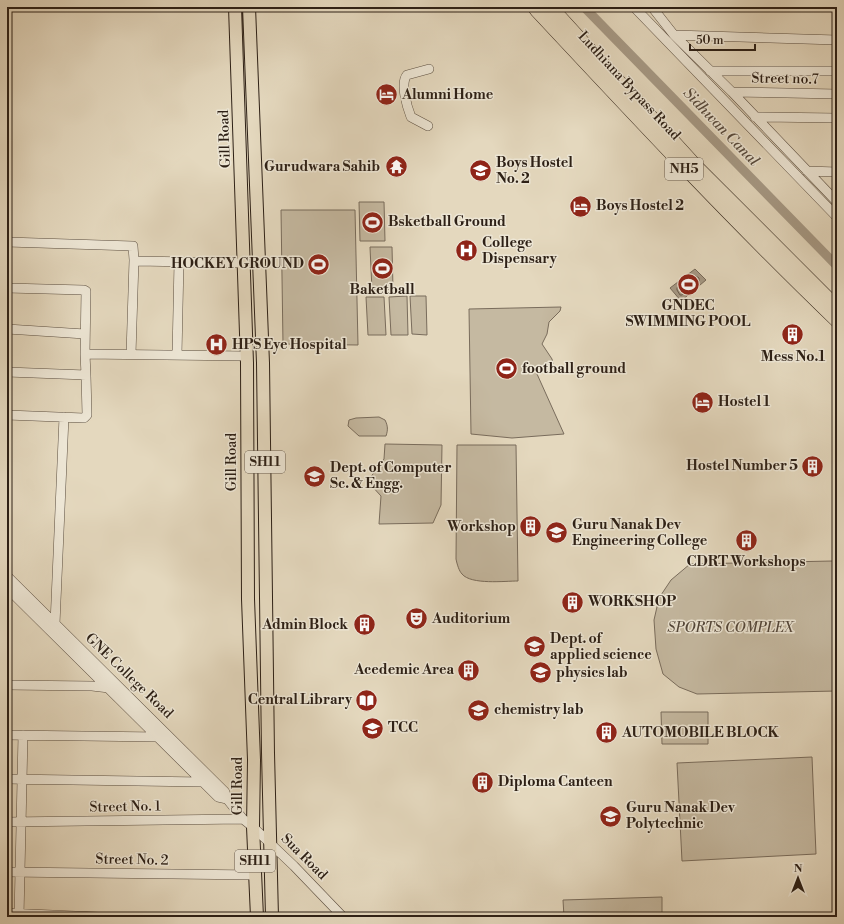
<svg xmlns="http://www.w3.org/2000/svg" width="844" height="924" viewBox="0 0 844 924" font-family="'Libre Bodoni',serif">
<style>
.green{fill:#c5b9a1;stroke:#796c5c}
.water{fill:#a69985;stroke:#766959}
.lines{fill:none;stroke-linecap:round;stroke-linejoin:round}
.shore{stroke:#6a5c4e;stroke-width:1}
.canal{stroke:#a69985;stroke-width:9}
.minor-casing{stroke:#5b4e40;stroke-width:10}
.major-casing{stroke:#2d2016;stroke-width:14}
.highway-casing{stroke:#2d2016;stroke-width:14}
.minor{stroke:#ede6d5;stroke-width:9}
.major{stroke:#e4d8be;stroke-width:12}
.highway{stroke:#e4d8be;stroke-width:13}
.labels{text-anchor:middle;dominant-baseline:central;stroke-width:3;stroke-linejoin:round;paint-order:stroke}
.shield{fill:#ede6d5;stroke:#675b4f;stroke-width:1}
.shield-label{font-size:13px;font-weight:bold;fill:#2d2016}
.street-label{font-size:14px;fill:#2d2016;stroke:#ede6d5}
.poi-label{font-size:14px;font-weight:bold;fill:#2d2016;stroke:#ede6d5;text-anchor:start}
.park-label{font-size:14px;font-style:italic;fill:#534639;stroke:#ede6d5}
.water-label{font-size:15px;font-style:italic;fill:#574a3d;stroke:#ede6d5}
</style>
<rect width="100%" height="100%" fill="#e4d8be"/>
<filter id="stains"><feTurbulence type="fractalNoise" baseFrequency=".005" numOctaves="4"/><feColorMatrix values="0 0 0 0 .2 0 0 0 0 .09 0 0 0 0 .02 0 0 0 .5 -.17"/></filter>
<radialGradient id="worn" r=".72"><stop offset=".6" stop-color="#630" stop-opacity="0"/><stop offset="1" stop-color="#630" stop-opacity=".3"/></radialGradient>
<path class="green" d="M359,202H384L385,241H360Z
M281,210H355L358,345L283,344Z
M370,247H392L393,289L372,290Z
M407,296L408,335H391L389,297Z
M410,296H426L427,335L412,334Z
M366,297H384L386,335H368Z
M561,307L560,311L549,322L547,334L542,344L552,359L553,364L537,374L564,434L512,438L471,434L469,309Z
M379,417L385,420C388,426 388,430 386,436H359L348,426L349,420L356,418Z
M385,444L442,445L441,505L433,523L379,524L381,496L370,484V478L384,459Z
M457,445H516L518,581C505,581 471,585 462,574C459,571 457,564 456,559Z
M832,561L837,562V691L697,694L679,687L663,674L656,649L654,620L659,598L671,580L690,564Z
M661,712H708V744H662Z
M812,757L816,854L682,861L677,763Z
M662,897V917H564L563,900Z"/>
<path class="water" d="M695,269L706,280L681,301L670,288Z"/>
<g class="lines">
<path class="shore" d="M694,275L699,278V281L682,295H680L677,290V288Z"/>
<path class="canal" d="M584,7L837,266"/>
<defs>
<path id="minor" d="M634,7L837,217
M652,7L674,35L732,92L837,202
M674,35L837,40
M710,71H837
M732,92L837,94
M755,117L837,118
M428,126L411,117C407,107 400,83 407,75L429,69
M807,171L837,172
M7,242L133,246L134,260L137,261L243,263
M7,288L84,290L86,291L85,354L246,356
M7,329L85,334
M131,354L134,260
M177,355L179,262
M7,372L86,375L85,354
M7,415L84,418L87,415L86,375
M7,576L225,792L227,799L243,819L253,827L294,866L343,917
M7,588L218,797L227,799
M55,624L64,417
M7,685L92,686L109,688
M7,735L159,737
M7,779L203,782
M7,822L243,819
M7,872L256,875
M7,913L98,917
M19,917L23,735"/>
<path id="major" d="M235,7L247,363L248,599L254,760L253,827L257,917
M249,7L263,363L268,753L272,917"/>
<path id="highway" d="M534,7L537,11C635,116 733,221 837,321
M551,7L696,166L837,307"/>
</defs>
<use href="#minor" class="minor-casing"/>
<use href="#major" class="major-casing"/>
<use href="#highway" class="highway-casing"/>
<use href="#minor" class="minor"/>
<use href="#major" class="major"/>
<use href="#highway" class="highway"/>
</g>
<defs>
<symbol id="hotel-disc" viewBox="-11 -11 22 22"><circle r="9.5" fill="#8f2418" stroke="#ede6d5"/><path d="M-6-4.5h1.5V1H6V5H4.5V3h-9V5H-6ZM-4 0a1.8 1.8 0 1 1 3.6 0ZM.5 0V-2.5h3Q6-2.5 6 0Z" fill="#fff"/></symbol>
<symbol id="temple-disc" viewBox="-11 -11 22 22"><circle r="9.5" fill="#8f2418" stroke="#ede6d5"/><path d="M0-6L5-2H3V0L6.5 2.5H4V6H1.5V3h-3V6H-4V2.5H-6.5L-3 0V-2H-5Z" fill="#fff"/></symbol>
<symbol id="university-disc" viewBox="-11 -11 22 22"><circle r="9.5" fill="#8f2418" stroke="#ede6d5"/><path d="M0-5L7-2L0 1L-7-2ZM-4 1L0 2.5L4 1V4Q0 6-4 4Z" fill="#fff"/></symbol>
<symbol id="stadium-disc" viewBox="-11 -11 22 22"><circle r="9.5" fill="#8f2418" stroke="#ede6d5"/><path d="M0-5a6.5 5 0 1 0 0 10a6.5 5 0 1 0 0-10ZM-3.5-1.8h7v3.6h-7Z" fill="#fff"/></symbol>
<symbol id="hospital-disc" viewBox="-11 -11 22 22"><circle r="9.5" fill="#8f2418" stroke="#ede6d5"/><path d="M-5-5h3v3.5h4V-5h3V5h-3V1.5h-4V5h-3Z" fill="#fff"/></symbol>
<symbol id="building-disc" viewBox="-11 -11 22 22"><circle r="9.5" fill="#8f2418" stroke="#ede6d5"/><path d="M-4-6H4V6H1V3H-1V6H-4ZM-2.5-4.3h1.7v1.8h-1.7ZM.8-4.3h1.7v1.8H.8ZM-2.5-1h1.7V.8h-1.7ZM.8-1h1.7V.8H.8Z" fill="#fff"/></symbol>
<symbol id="theatre-disc" viewBox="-11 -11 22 22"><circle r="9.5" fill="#8f2418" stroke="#ede6d5"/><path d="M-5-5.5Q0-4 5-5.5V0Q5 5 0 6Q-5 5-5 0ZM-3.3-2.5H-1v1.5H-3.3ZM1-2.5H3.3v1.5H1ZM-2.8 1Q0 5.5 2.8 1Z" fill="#fff"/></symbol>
<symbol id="library-disc" viewBox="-11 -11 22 22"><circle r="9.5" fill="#8f2418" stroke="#ede6d5"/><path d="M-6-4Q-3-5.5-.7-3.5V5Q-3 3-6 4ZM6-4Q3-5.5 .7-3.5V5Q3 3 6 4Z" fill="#fff"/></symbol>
</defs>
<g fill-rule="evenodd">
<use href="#hotel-disc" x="374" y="82" width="25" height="25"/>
<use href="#temple-disc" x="384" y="154" width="25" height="25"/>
<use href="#university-disc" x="468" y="158" width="25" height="25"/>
<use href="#hotel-disc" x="568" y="194" width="25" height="25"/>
<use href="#stadium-disc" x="360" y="210" width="25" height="25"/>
<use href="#hospital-disc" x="454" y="238" width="25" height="25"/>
<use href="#stadium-disc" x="306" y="252" width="25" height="25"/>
<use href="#stadium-disc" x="370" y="256" width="25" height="25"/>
<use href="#stadium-disc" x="676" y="272" width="25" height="25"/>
<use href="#building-disc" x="780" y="322" width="25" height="25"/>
<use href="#hospital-disc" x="204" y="332" width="25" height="25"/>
<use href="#stadium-disc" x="494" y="356" width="25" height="25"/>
<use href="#hotel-disc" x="690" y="390" width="25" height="25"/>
<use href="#building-disc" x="800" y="454" width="25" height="25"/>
<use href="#university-disc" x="302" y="464" width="25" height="25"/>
<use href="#building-disc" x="518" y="514" width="25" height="25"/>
<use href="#university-disc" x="544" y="520" width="25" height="25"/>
<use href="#building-disc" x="734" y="528" width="25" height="25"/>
<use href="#building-disc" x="560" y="590" width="25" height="25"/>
<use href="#theatre-disc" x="404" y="606" width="25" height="25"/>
<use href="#building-disc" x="352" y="612" width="25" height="25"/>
<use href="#university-disc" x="522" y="634" width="25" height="25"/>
<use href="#building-disc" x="456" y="658" width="25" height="25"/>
<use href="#university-disc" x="528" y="660" width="25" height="25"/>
<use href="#library-disc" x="354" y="688" width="25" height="25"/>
<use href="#university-disc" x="466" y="698" width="25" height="25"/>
<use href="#university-disc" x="360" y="716" width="25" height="25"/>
<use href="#building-disc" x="594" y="720" width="25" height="25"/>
<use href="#building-disc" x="470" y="770" width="25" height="25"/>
<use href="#university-disc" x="598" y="804" width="25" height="25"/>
</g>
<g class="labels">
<g class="shield">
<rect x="665" y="158" width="38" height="22" rx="3"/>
<rect x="245" y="451" width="40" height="22" rx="3"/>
<rect x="235" y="850" width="40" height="22" rx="3"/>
</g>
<g class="shield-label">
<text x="684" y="169">NH5</text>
<text x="265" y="462">SH11</text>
<text x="255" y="861">SH11</text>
</g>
<g class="street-label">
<text transform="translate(785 79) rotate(1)">Street no.7</text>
<text transform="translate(629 86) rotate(47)">Ludhiana Bypass Road</text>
<text transform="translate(225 139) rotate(-92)">Gill Road</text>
<text transform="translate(232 462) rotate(-90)">Gill Road</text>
<text transform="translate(129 676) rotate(44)">GNE College Road</text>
<text transform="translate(238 786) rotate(-90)">Gill Road</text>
<text transform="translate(125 807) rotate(-1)">Street No. 1</text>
<text transform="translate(304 857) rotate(45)">Sua Road</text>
<text transform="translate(132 860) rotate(1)">Street No. 2</text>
</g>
<g class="poi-label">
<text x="402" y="95">Alumni Home</text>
<text x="496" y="163">Boys Hostel<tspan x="496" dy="16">No. 2</tspan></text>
<text x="380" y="167" text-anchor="end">Gurudwara Sahib</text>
<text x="596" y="206">Boys Hostel 2</text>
<text x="388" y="222">Bsketball Ground</text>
<text x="482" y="243">College<tspan x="482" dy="16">Dispensary</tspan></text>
<text x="304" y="264" text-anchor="end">HOCKEY GROUND</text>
<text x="382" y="290" text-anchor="middle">Baketball</text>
<text x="688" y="306" text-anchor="middle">GNDEC<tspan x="688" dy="16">SWIMMING POOL</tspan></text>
<text x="232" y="345">HPS Eye Hospital</text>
<text x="793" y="357" text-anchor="middle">Mess No.1</text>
<text x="522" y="369">football ground</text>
<text x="718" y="402">Hostel 1</text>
<text x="798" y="466" text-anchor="end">Hostel Number 5</text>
<text x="330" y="468">Dept. of Computer<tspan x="330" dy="16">Sc. &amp; Engg.</tspan></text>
<text x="572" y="525">Guru Nanak Dev<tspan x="572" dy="16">Engineering College</tspan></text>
<text x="516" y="527" text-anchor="end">Workshop</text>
<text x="746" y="562" text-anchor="middle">CDRT Workshops</text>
<text x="588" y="602">WORKSHOP</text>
<text x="432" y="619">Auditorium</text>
<text x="348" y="625" text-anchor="end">Admin Block</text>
<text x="550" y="639">Dept. of<tspan x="550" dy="16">applied science</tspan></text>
<text x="454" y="670" text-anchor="end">Acedemic Area</text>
<text x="556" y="673">physics lab</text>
<text x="352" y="700" text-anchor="end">Central Library</text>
<text x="494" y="710">chemistry lab</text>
<text x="388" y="728">TCC</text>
<text x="622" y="733">AUTOMOBILE BLOCK</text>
<text x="498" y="782">Diploma Canteen</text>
<text x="626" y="808">Guru Nanak Dev<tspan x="626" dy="16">Polytechnic</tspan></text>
</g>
<g class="park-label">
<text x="730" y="628">SPORTS COMPLEX</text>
</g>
<g class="water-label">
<text transform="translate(721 127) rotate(46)">Sidhwan Canal</text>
</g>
</g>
<rect width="844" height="924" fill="none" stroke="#e4d8be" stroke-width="24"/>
<rect x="8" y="8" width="828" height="908" fill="none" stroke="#2d2016" stroke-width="2"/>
<rect x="12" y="12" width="820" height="900" fill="none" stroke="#2d2016"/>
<g transform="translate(798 878)" stroke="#ede6d5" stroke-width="3" paint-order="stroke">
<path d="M0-3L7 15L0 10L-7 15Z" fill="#2d2016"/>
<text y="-6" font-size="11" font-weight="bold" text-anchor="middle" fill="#2d2016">N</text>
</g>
<path d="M690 44v6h65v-6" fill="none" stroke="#2d2016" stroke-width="2"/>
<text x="696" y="44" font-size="12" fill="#2d2016" stroke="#ede6d5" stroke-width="3" paint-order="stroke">50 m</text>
<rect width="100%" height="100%" filter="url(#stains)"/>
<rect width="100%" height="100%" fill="url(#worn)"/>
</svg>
